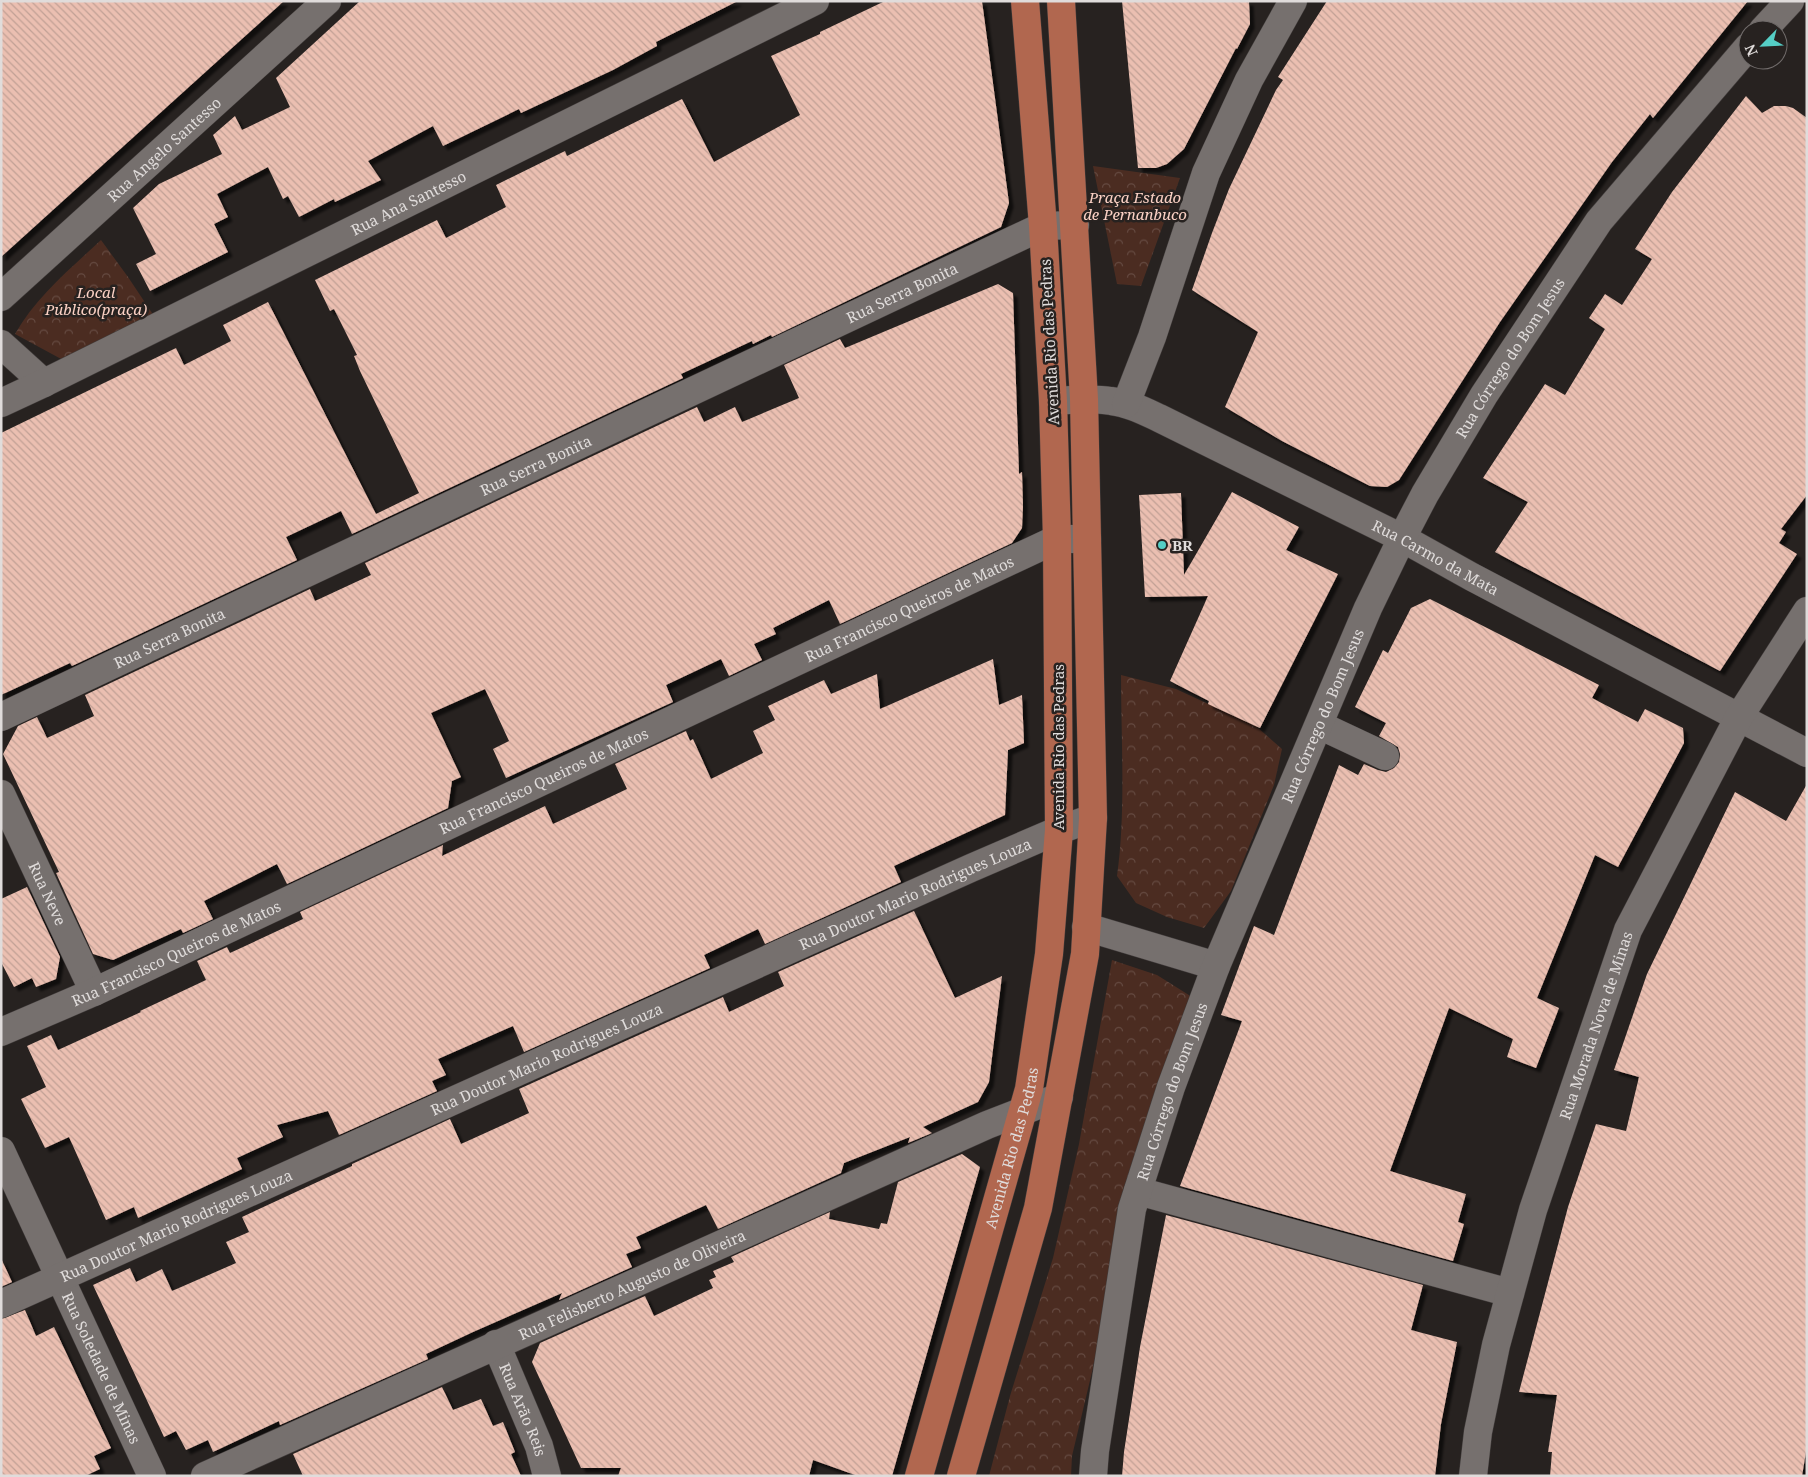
<svg xmlns="http://www.w3.org/2000/svg" width="1808" height="1477" viewBox="0 0 1808 1477" font-family="'Noto Serif',serif">
<style>
.park{fill:url(#park-crowns)}
.building{fill:url(#building-back-hatch);filter:url(#shadow)}
.lines{fill:none;stroke-linecap:round;stroke-linejoin:round}
.minor-casing{stroke:#423d3c;stroke-width:29}
.major-casing{stroke:#423d3c;stroke-width:29}
.minor{stroke:#76706e;stroke-width:28}
.major{stroke:#b1674f;stroke-width:28}
.poi-dot{fill:#55cec5;stroke:#272220;stroke-width:2}
.labels{text-anchor:middle;dominant-baseline:central;stroke-width:5;stroke-linejoin:round;paint-order:stroke}
.street-label{font-size:15px;fill:#e0dcdb;stroke:#272220}
.park-label{font-size:15px;font-style:italic;fill:#fbd1c4;stroke:#272220}
.poi-label{font-size:15px;font-weight:bold;fill:#e0dcdb;stroke:#272220;text-anchor:start}
</style>
<defs>
<pattern id="park-crowns" width="20" height="18" patternUnits="userSpaceOnUse" patternTransform="scale(1.25)"><rect width="20" height="18" fill="#4b2c21"/><path d="M2 6a3 3 0 1 1 6 0M12 15a3 3 0 1 1 6 0" fill="none" stroke="#654a41"/></pattern>
<pattern id="building-back-hatch" width="6" height="6" patternUnits="userSpaceOnUse" patternTransform="scale(1.25)"><rect width="6" height="6" fill="#ebbfb1"/><path d="M-1 5l2 2M0 0l6 6M5-1l2 2" fill="none" stroke="#c1a095"/></pattern>
<filter id="shadow"><feDropShadow dx="4.5" dy="4.5" stdDeviation="1" flood-color="#0009"/></filter>
</defs>
<rect width="100%" height="100%" fill="#272220"/>
<path class="park" d="M1093,166L1180,178L1141,286L1117,284Z
M101,240L128,277L154,316L63,360L15,334C36,297 70,269 101,240Z
M1121,675L1176,689L1256,726L1282,749L1274,785L1231,891L1204,928L1167,917L1136,903L1117,876C1126,812 1121,740 1121,675Z
M1112,960L1157,975L1192,997L1109,1289L1092,1372L1072,1456L1071,1476H989L1010,1396L1053,1258L1079,1144Z"/>
<path class="building" d="M1,1H284L1,257Z
M360,1H738L656,42L657,46L613,70L521,113L519,109L443,146L433,126L368,161L381,180L335,202L334,199L299,217L288,196L283,199L268,167L217,194L228,217L214,224L228,252L150,291L136,264L156,254L133,208L159,184L222,154L213,135L235,116L242,130L290,107L276,78Z
M885,1H982L1009,203L1001,227L772,337L771,335L753,344L752,341L681,374L683,378L352,534L341,511L286,537L297,560L72,666L70,663L1,695V433L176,348L184,365L231,341L223,325L268,302L376,514L419,493L360,371L354,356L357,355L334,309L330,311L315,280L437,220L446,238L506,207L496,185L565,151L567,156L682,99L714,162L800,115L771,56L820,34V32Z
M1122,1H1249L1250,24L1237,49L1236,48L1184,149L1167,164L1156,168H1138Z
M1327,1H1748L1653,118L1650,114L1612,162L1500,322L1399,480L1387,487L1370,486L1282,441L1225,407L1258,332L1192,290L1212,233L1229,189L1276,90L1283,80L1278,77Z
M1746,96L1762,113L1774,106H1786L1793,108L1807,118V495L1781,529L1786,532L1779,543L1797,554L1720,671L1495,552L1528,502L1483,478L1545,384L1565,395L1605,329L1589,318L1605,294L1622,305L1652,259L1635,249L1672,192Z
M998,284L1013,293L1019,474L1022,472L1023,506L1022,528L1012,543L840,624L829,600L773,628L776,634L754,644L762,660L729,676L721,659L666,685L673,702L506,778L493,749L509,741L485,689L431,713L461,777L452,781L448,808L287,884L277,864L204,901L213,919L183,933L181,929L113,960L93,954L56,873L59,872L3,754L18,726L37,717L47,738L94,716L85,695L310,589L315,601L371,575L365,563L697,407L704,422L735,407L742,422L799,398L784,365L840,339L845,348Z
M1232,492L1299,527L1286,550L1338,574L1260,728L1208,704L1209,701L1170,681L1208,596L1145,597L1139,495L1181,493L1184,575Z
M1430,599L1599,685L1592,698L1638,722L1645,709L1683,728L1684,743L1618,867L1595,855L1537,998L1559,1008L1536,1068L1507,1057L1513,1039L1449,1008L1390,1171L1466,1194L1458,1222L1464,1224L1453,1261L1180,1186L1242,1021L1221,1015L1254,926L1274,935L1339,765L1358,775L1364,764L1378,770L1386,772L1394,768L1399,762L1400,754L1398,747L1379,736L1386,723L1355,707L1383,650L1388,653L1411,608Z
M993,659L999,705L1022,695L1024,743L1008,750L1005,815L894,866L901,882L765,944L758,929L704,955L710,968L524,1052L513,1026L438,1059L446,1075L432,1081L437,1091L339,1135L328,1111L277,1125L283,1137L237,1158L242,1169L138,1218L134,1207L106,1220L69,1137L45,1148L21,1099L46,1087L27,1046L51,1035L58,1050L141,1012L140,1011L206,980L197,961L227,947L230,953L303,919L300,912L443,845L442,856L545,806L553,824L627,789L615,764L686,731L690,741L693,739L711,779L763,753L753,731L775,720L768,706L824,680L831,694L877,674L880,709Z
M1807,784V1446L1802,1476H1550L1552,1452H1548L1557,1395L1519,1392L1568,1207L1596,1124L1626,1131L1639,1077L1614,1070L1647,974L1735,792L1786,821Z
M27,887L60,957L56,979L36,987L32,978L14,987L1,962V899Z
M914,911L955,998L1002,976L989,1082L978,1102L923,1127L932,1133L908,1143L910,1137L844,1163L841,1173L718,1229L706,1205L636,1237L641,1248L626,1254L632,1267L559,1300L562,1293L473,1332L426,1354L428,1359L280,1425L279,1421L213,1452L208,1440L186,1450L176,1431L164,1437L93,1285L130,1268L136,1282L162,1269L172,1291L236,1263L226,1242L249,1232L242,1217L352,1166V1164L450,1119L461,1144L529,1113L519,1089L723,997L729,1012L784,986L778,972Z
M962,1154L980,1167L892,1476H858L813,1460L809,1476H618L621,1468H581L532,1362L540,1343L645,1296L654,1316L713,1288L709,1280L716,1277L713,1271L734,1262L731,1257L830,1212L829,1219L879,1229L881,1223L887,1224L898,1182Z
M1166,1215L1423,1285L1411,1330L1457,1342L1441,1424L1435,1476H1122L1124,1452L1140,1347Z
M1,1258L12,1282L1,1287Z
M25,1310L36,1336L54,1327L111,1448L94,1456L100,1469L85,1476H1V1319Z
M442,1387L453,1410L481,1399L493,1426L503,1422L515,1452L511,1454L521,1476H303L293,1454Z"/>
<g class="lines">
<defs>
<g id="minor">
<path d="M1763,30L1790,1"/>
<path id="s1" d="M1,297L327,1"/>
<path d="M1,344L44,383"/>
<path id="s2" d="M1053,401C1072,400 1092,398 1111,401C1128,403 1144,411 1159,418L1402,538L1472,577L1807,753"/>
<path id="s3" d="M1,403L44,383L815,1"/>
<path d="M1126,404L1152,337L1206,173L1249,80L1293,1"/>
<path id="s4" d="M1,717L1043,226L1075,225"/>
<path d="M1319,725L1385,756"/>
<path id="s5" d="M1,794L94,992"/>
<path d="M1086,927L1216,966"/>
<path id="s6" d="M1,1032L94,992L1057,539H1087"/>
<path id="s7" d="M1,1151L152,1476"/>
<path d="M1138,1191L1510,1293"/>
<path id="s8" d="M1,1304L971,868L1059,830L1093,818"/>
<path id="s9" d="M496,1344L539,1446L547,1476"/>
<path id="s10" d="M205,1476L987,1125L1059,1097"/>
<path id="s11" d="M1093,1476L1095,1451L1132,1209L1171,1087L1216,966L1368,608L1402,538L1425,494L1484,395L1599,221L1748,47"/>
<path id="s12" d="M1473,1476L1478,1432L1496,1345L1533,1210L1628,930L1739,717L1807,611"/>
</g>
<g id="major">
<path id="s13" d="M919,1476L1029,1089L1049,954L1059,830L1057,539L1053,401L1043,226L1025,1"/>
<path d="M961,1476L1038,1208L1085,954L1093,818L1084,399L1061,1"/>
</g>
</defs>
<use href="#minor" class="minor-casing"/>
<use href="#major" class="major-casing"/>
<use href="#minor" class="minor"/>
<use href="#major" class="major"/>
</g>
<circle class="poi-dot" cx="1162" cy="545" r="5"/>
<g class="labels">
<g class="street-label">
<text stroke="none"><textPath href="#s1" startOffset="220">Rua Angelo Santesso</textPath></text>
<text stroke="none"><textPath href="#s3" startOffset="454">Rua Ana Santesso</textPath></text>
<text stroke="none"><textPath href="#s4" startOffset="996">Rua Serra Bonita</textPath></text>
<text transform="translate(1049 342) rotate(-93)">Avenida Rio das Pedras</text>
<text stroke="none"><textPath href="#s11" startOffset="1204">Rua Córrego do Bom Jesus</textPath></text>
<text stroke="none"><textPath href="#s4" startOffset="591">Rua Serra Bonita</textPath></text>
<text stroke="none"><textPath href="#s2" startOffset="419">Rua Carmo da Mata</textPath></text>
<text stroke="none"><textPath href="#s6" startOffset="1002">Rua Francisco Queiros de Matos</textPath></text>
<text stroke="none"><textPath href="#s4" startOffset="186">Rua Serra Bonita</textPath></text>
<text stroke="none"><textPath href="#s11" startOffset="799">Rua Córrego do Bom Jesus</textPath></text>
<text transform="translate(1058 747) rotate(-90)">Avenida Rio das Pedras</text>
<text stroke="none"><textPath href="#s6" startOffset="598">Rua Francisco Queiros de Matos</textPath></text>
<text stroke="none"><textPath href="#s5" startOffset="110">Rua Neve</textPath></text>
<text stroke="none"><textPath href="#s8" startOffset="1002">Rua Doutor Mario Rodrigues Louza</textPath></text>
<text stroke="none"><textPath href="#s6" startOffset="192">Rua Francisco Queiros de Matos</textPath></text>
<text stroke="none"><textPath href="#s12" startOffset="468">Rua Morada Nova de Minas</textPath></text>
<text stroke="none"><textPath href="#s8" startOffset="598">Rua Doutor Mario Rodrigues Louza</textPath></text>
<text stroke="none"><textPath href="#s11" startOffset="394">Rua Córrego do Bom Jesus</textPath></text>
<text stroke="none"><textPath href="#s13" startOffset="341">Avenida Rio das Pedras</textPath></text>
<text stroke="none"><textPath href="#s8" startOffset="192">Rua Doutor Mario Rodrigues Louza</textPath></text>
<text stroke="none"><textPath href="#s10" startOffset="468">Rua Felisberto Augusto de Oliveira</textPath></text>
<text stroke="none"><textPath href="#s7" startOffset="239">Rua Soledade de Minas</textPath></text>
<text stroke="none"><textPath href="#s9" startOffset="71">Rua Arão Reis</textPath></text>
</g>
<g class="park-label">
<text x="1135" y="197">Praça Estado<tspan x="1135" dy="17">de Pernanbuco</tspan></text>
<text x="96" y="292">Local<tspan x="96" dy="17">Público(praça)</tspan></text>
</g>
<g class="poi-label">
<text x="1172" y="545">BR</text>
</g>
</g>
<rect width="1808" height="1477" fill="none" stroke="#e0dcdb" stroke-width="5"/>
<g transform="translate(1763 45) rotate(246)"><circle r="24" fill="#272220" stroke="#716c6b"/>
<path d="M0-4L9 19L0 12L-9 19Z" fill="#55cec5"/>
<text y="-8" font-size="14" font-weight="bold" text-anchor="middle" fill="#e0dcdb">N</text>
</g>
</svg>
